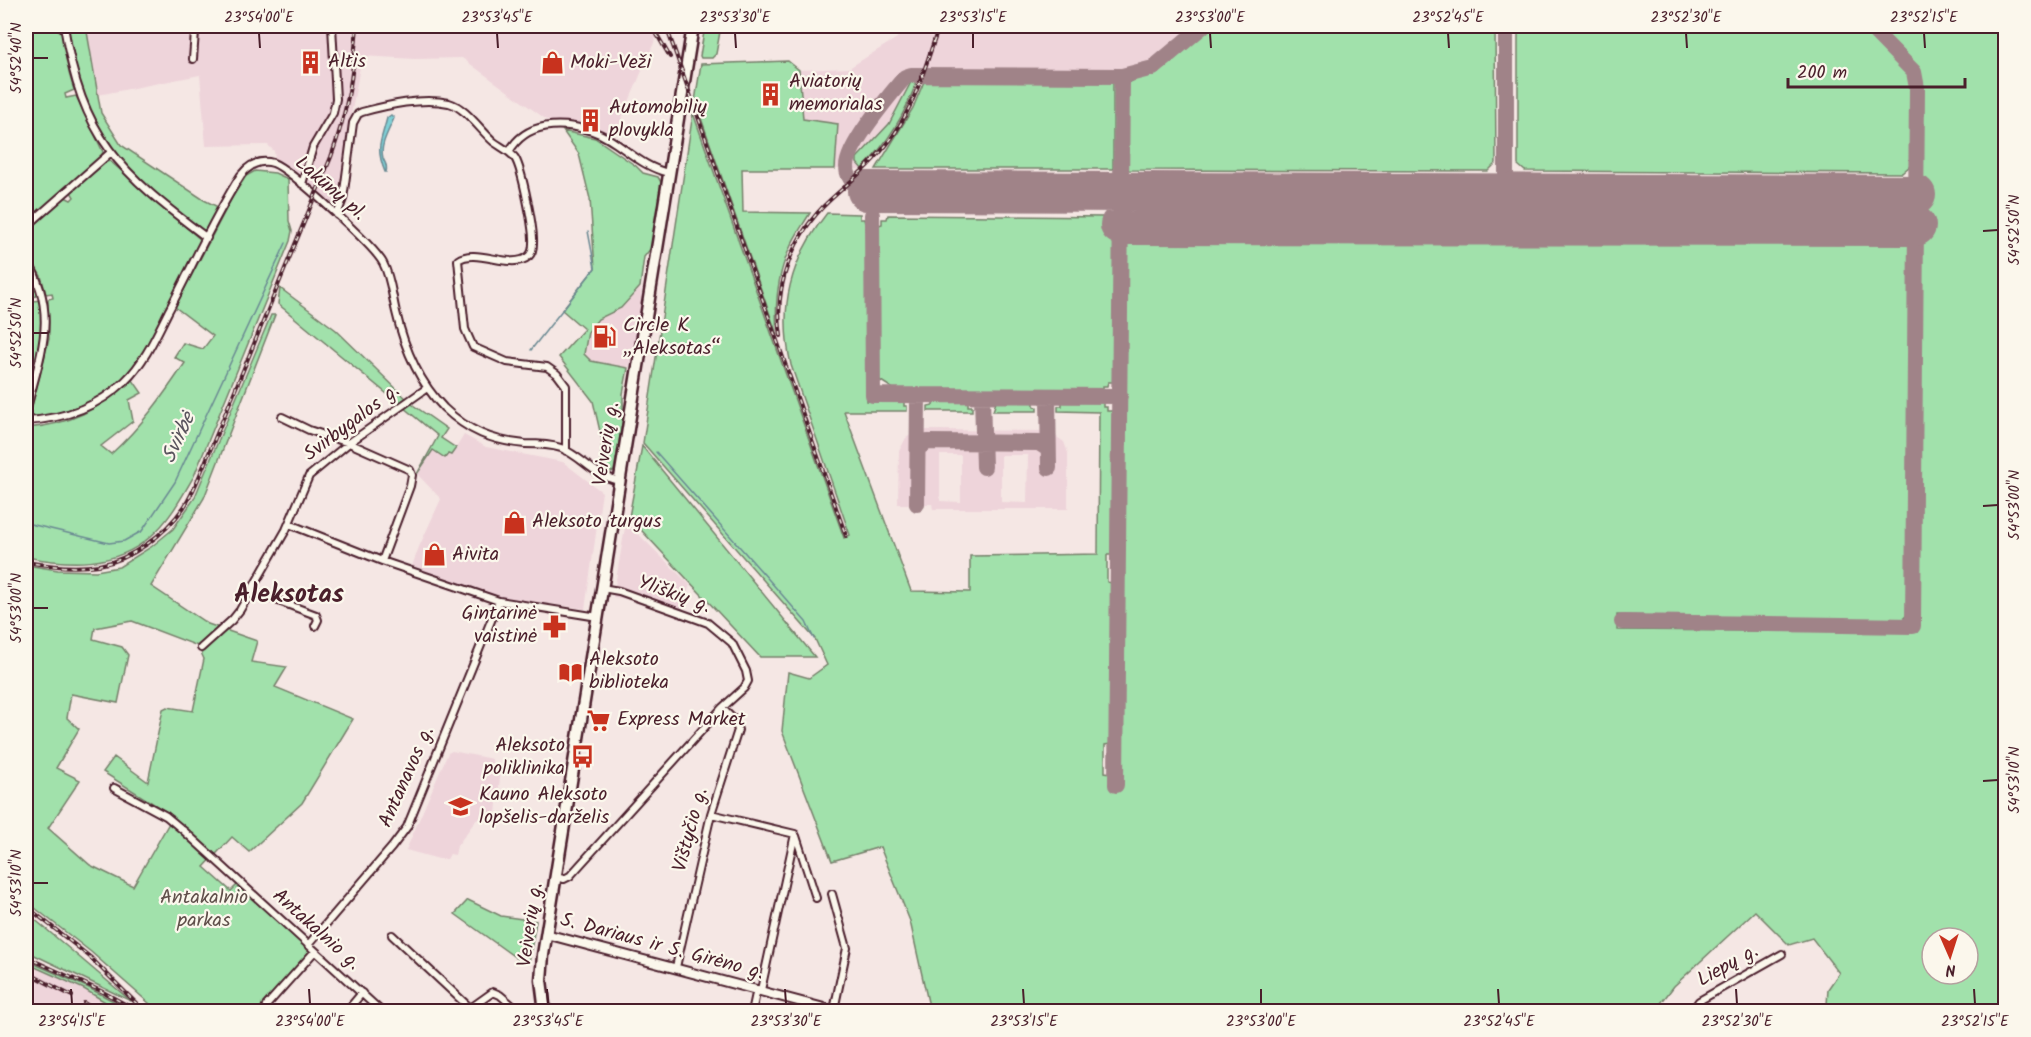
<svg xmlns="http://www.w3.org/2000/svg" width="2031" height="1037" viewBox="0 0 2031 1037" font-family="Kalam,sans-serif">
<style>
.built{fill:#eed4da;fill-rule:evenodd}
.green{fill:#a1e1ab;stroke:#76806b;stroke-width:1.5;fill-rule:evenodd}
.water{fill:#7fd0d6;stroke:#6a8992;stroke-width:1.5}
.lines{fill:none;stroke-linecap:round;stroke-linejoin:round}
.stream{stroke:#6a8992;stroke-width:1.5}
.taxiway{stroke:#a08388;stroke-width:16}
.runway{stroke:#a08388;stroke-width:40}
.minor-casing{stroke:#4a1f2b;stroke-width:10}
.tertiary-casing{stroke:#4a1f2b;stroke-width:12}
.primary-casing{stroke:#4a1f2b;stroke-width:15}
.minor{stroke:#fbf7ec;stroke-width:6}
.tertiary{stroke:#fbf7ec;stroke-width:8}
.primary{stroke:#fbf7ec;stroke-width:10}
.rail-casing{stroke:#4a1f2b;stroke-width:4}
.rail{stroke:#fbf7ec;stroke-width:1.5;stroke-dasharray:4.5;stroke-linecap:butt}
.ticks{fill:none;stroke:#4a1f2b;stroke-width:2}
.labels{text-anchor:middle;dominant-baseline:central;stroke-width:4.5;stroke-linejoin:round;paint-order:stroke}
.poi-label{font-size:20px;fill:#4a1f2b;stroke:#fbf7ec;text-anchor:start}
.street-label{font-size:20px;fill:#4a1f2b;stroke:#fbf7ec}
.park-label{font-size:20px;fill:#60504b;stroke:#fbf7ec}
.water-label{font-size:21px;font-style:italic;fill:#5a545e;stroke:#fbf7ec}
.district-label{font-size:26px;font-weight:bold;fill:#4a1f2b;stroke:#fbf7ec}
.neatline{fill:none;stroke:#4a1f2b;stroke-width:2}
.ticks-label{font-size:15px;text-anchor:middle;fill:#4a1f2b}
</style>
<rect width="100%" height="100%" fill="#f5e7e4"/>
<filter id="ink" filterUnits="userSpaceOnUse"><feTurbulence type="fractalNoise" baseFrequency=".0167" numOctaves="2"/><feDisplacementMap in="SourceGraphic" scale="12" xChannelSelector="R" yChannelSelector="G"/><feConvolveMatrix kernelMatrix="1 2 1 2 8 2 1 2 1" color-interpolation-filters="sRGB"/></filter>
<g filter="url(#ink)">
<path class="built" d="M86,26H661L614,137L547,120L462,58L415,59L362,56L343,159L337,208L284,163L275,159L274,151L268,145L206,146L200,75L98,95Z
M899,26H1214L1161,68L1147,76L1132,79H925L911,82L889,124L857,158V163L862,169H835L838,125L803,119L799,70L849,68L897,38Z
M640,287L642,298L633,358L628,368L591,361L584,354L588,332L598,319L621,308Z
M918,430L1048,431L1064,442L1068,453V509H933L932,504H898L899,451L906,438ZM940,455H961V502L940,501ZM1001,455H1028L1027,503L1001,502Z
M464,435L486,447L563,462L602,492L585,609L497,596L412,566L419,547L441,499L417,474L433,450L448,453L456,448Z
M626,522L690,585L679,616L627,599L613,597Z
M452,751L492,759V767L501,768L496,813L476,820L457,846L455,855L450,854L447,859H439L406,850L448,753Z
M26,963L84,989L120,1011H26Z"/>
<path class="green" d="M67,26H86L101,113L121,145L204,200L220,208L208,231L201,230C174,208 144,187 121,161C88,122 75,74 67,26Z
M705,26H721L716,54L712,58H701L700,56Z
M1214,26H1495L1496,163L1488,171L1127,170L1128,84C1136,76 1151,75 1161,67C1180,55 1196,39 1214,26Z
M1518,26H1860L1909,75L1910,79L1911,165L1902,173L1525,171L1518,165Z
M1876,26H2005V1011H1918L1827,1005L1828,989L1839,973L1812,938L1789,945L1755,911L1674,986L1655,1011H930L910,921L880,847L832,861L782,731L788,672L809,678L827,665L815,639L643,443L693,113L844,538L850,535L791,365C778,307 790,260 827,213L860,214V219H864L865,224L868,225L867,401H904V406H907V411H844L911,591L970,592V556L1098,554L1099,412L1058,411V406H1062V402H1103V407H1107V411H1113L1112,555H1107V582L1112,583L1111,744L1105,745V772L1111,773V786H1120L1126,236L1910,240L1909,599C1909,611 1908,620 1894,622L1617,615V630L1917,632L1922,86C1919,60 1894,43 1876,26ZM1932,938H1968V974H1932Z
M26,27L57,29L62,33L69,73L74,90L65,94L66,98L76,96L103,152L101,156L26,224Z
M788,61L799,70L803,119L838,124L835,169H742L743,212L810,213C803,225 794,237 789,250C777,276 775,308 777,335L695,101L701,64Z
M925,79L1113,81V169H876L913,108Z
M917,80C906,113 887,144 862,169L857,163V158L889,124L911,82Z
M563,131L595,138L636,166L643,173L658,177L661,182L651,248L644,257L640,287L621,308L598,319L588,332L584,354L591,361L628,368L623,394V419L614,471L605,474L600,471L602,440L593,401L559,357L584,329L562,310L595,268L590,199L579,154Z
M110,161L202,241C190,264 178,287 166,310C155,332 144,355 127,374C103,401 68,412 33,418L31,410L49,339L48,299L53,298L52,293L46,294L41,276L26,251V233L65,197L71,200L74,197L71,192L106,162Z
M255,171L275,173L288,179L289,221L292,231L290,241L194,476C182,497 169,521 150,537C115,568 68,565 26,557V428C70,425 99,409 133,380L142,393L129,400L133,421L101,446L111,454C141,427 163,396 185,363L174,357L183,343L203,349L213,336L175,307L233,196L246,176Z
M888,215L1105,217V220H1110V225H1114L1113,382H1108L1107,386H1103V391L895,390L878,379L879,225L882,224V219H887Z
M26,263L40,295L33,297L34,301L40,300L43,324L39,353L26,401Z
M280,288L336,330L413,405L447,429L441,438L456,448L451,455L448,454L445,458L433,450L417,474L438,436L278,304Z
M271,315H275L204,498L151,586L208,624L257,641L251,662L287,667L275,687L353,719L302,803L249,852L232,837L204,867L231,891L237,885L311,952L257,1011H158L91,952L26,901V565L58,570L96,571L119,567L151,547L173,529L194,499ZM132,621L198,646L204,659L193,711L167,707L163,709L148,782L114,757L103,772L173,816L133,886L90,865L48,828L80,780L56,768L79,729L67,718L71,694L118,703L128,655L122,647L93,639L95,628Z
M933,401L968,402V406H972V411H928V406L933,405Z
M996,402H1034V406L1037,407V411H993Z
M642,446L815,657H760L629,517Z
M468,900L501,916L536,921L529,962L519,960L455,914Z
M26,912L131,1001L26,951Z
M26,960L89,988L132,1011H120L84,989L26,963Z"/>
<path class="water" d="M391,115L394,118C390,129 379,145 383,158C385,164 388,165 386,172H385C375,147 381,142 387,118Z"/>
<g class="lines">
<path class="stream" d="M531,350L595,268L588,231
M656,452L806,622L814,639
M26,523L109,543L124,541L142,531L175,482L286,243
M2006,951V953"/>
<path class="taxiway" d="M867,191C857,187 847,179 847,167C847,145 890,95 905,77L911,75L1122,76L1153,68L1203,26
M1506,192V26
M872,215L873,395L1120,396
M982,396L984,467
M1048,396L1049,468
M918,448L928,442L1039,443L1048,449
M917,504L918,395
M1622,622L1913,626L1917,88L1914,72L1869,26
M1116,785L1122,76"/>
<path class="runway" d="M867,191L1916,195
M1120,225L1916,226"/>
<defs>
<path id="minor" d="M64,26C82,138 119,172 207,238
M193,59L195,32L194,26
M509,152C526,121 562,122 592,131C620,140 637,166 669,173
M302,184L313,147L333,113L336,99L332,26
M337,215L343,199L353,123L358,114L362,112C388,105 422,97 449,103C465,107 481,131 494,142C501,147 510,151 515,158C522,169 534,229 533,243C533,248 532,253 529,256C512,271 476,247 458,260L465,329L473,347L507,362L547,367L557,374L566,386V451
M26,227L110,153
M26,258C60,314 40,354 26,412
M282,417L309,430L349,443L410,470L412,475L410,486L382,561
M26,421C62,419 98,407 125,381C144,363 156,336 168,312C192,267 213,218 241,175C249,165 259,159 273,163C290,169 374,246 383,263C391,278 392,296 396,312C404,347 418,381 444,408C468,431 492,441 525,444C537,444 549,444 561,448C584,458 592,475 619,481
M289,524L382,561L499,601L598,617
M252,591L316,615L318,620L315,626
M201,648L232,620L240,610L286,530L309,476L349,443L427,388
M114,788L166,816L184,831L382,1012
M711,814L795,834L761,990
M796,836L816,898
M555,877L564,879L570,876L722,708L744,688L748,681L746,671L732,643L708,623L619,591L602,588
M832,894L847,948L834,1010
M392,935L470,1008
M308,945L392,847L407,827L499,601
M676,967L711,814L738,730L734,720L722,708
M265,1012L266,1006L315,951
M346,1012L362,993
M465,1012L493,992L500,995L520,1012
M752,1012L757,989
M1696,1012L1695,1007L1699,1001L1782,954"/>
<path id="tertiary" d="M546,934L839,1012"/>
<path id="primary" d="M545,1012L541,980L543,955L693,26"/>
</defs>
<use href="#minor" class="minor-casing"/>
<use href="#tertiary" class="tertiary-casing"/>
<use href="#primary" class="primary-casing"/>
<use href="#minor" class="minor"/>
<use href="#tertiary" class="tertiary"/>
<use href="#primary" class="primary"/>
<defs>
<path id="rail" d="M652,26L670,57
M666,26L846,536
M781,336C773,286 793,234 830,200C852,180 873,163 891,139C915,105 926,64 939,26
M26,562C49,566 74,569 99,565C132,560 165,534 184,507C192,495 198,479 204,465L331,157C348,109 353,76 357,26
M26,906L90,957L145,1012
M26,957L101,991L136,1010
M26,972L72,996
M84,1003L98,1012"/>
</defs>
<use href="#rail" class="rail-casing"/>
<use href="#rail" class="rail"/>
</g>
</g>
<path class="ticks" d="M259,33L260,48M497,33L498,48M735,33L736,48M973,33V48M1210,33L1211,48M1448,33L1449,48M1686,33L1687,48M1924,33L1925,48M33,58H48M1983,231L1998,230M33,333H48M1983,506L1998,505M33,608H48M1983,781L1998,780M33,883H48M71,989L72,1004M309,989L310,1004M547,989L548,1004M785,989L786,1004M1023,989L1024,1004M1261,989V1004M1498,989L1499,1004M1736,989L1737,1004M1974,989L1975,1004"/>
<defs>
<symbol id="building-bare" viewBox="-9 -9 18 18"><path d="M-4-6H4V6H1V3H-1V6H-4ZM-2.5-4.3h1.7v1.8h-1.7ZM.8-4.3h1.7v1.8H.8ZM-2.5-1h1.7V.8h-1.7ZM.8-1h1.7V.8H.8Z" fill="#c8321e" stroke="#fbf7ec" stroke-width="2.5" paint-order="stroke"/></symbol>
<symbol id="shop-bare" viewBox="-9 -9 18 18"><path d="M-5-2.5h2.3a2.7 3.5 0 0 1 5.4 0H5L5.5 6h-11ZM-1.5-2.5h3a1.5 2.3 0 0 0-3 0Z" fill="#c8321e" stroke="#fbf7ec" stroke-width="2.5" paint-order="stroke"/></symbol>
<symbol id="fuel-bare" viewBox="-9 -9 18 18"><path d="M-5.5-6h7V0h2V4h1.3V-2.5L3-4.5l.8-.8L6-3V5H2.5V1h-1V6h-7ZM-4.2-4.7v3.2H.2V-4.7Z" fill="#c8321e" stroke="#fbf7ec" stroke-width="2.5" paint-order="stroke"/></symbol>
<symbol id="pharmacy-bare" viewBox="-9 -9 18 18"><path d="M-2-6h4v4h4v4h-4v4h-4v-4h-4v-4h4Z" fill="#c8321e" stroke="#fbf7ec" stroke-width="2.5" paint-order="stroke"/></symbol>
<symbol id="library-bare" viewBox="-9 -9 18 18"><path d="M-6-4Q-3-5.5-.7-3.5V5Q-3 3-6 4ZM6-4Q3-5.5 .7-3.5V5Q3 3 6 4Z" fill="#c8321e" stroke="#fbf7ec" stroke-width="2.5" paint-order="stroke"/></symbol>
<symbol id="supermarket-bare" viewBox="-9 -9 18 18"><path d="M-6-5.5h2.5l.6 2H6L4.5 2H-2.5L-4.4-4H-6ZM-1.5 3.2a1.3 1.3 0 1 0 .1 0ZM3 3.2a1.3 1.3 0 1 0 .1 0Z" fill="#c8321e" stroke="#fbf7ec" stroke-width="2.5" paint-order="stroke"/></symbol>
<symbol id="bus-bare" viewBox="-9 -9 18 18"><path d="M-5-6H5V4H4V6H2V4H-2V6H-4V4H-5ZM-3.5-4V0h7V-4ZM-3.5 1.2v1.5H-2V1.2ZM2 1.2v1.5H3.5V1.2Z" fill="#c8321e" stroke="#fbf7ec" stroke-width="2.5" paint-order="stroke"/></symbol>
<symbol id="school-bare" viewBox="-9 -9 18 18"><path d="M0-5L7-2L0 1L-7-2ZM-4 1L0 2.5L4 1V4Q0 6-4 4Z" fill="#c8321e" stroke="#fbf7ec" stroke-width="2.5" paint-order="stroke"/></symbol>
</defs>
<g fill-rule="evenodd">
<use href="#building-bare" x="294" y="46" width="33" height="33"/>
<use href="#shop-bare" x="536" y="46" width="33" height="33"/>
<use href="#building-bare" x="754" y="78" width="33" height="33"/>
<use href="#building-bare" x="574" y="104" width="33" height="33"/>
<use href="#fuel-bare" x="588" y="320" width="33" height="33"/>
<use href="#shop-bare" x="498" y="506" width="33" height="33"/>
<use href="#shop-bare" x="418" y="538" width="33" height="33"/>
<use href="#pharmacy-bare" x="538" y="610" width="33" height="33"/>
<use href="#library-bare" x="554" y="656" width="33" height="33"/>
<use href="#supermarket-bare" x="582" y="704" width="33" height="33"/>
<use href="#bus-bare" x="566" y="740" width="33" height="33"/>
<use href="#school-bare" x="444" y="790" width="33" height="33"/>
</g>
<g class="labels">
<g class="poi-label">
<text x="328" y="62">Altis</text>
<text x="570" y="63">Moki-Veži</text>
<text x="789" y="82">Aviatorių<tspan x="789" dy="23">memorialas</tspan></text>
<text x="609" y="108">Automobilių<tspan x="609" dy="23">plovykla</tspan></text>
<text x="623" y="326">Circle K<tspan x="623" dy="23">„Aleksotas“</tspan></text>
<text x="532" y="522">Aleksoto turgus</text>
<text x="452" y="555">Aivita</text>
<text x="537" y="614" text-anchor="end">Gintarinė<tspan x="537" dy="23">vaistinė</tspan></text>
<text x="589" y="660">Aleksoto<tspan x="589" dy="23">biblioteka</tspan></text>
<text x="617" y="720">Express Market</text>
<text x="565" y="746" text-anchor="end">Aleksoto<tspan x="565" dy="23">poliklinika</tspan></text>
<text x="479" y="795">Kauno Aleksoto<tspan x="479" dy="23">lopšelis-darželis</tspan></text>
</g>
<g class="street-label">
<text transform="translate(330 189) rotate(41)">Lakūnų pl.</text>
<text transform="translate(352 423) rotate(-37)">Svirbygalos g.</text>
<text transform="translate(607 444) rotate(-81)">Veiverių g.</text>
<text transform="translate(674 595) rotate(20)">Yliškių g.</text>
<text transform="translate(407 777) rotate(-66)">Antanavos g.</text>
<text transform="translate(691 830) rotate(-75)">Vištyčio g.</text>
<text transform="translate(531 925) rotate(-82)">Veiverių g.</text>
<text transform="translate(316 930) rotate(42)">Antakalnio g.</text>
<text transform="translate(662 947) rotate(15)">S. Dariaus ir S. Girėno g.</text>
<text transform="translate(1728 966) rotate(-29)">Liepų g.</text>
</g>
<g class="park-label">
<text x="204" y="898">Antakalnio<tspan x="204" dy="23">parkas</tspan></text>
</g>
<g class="water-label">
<text transform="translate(179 438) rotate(-65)">Svirbė</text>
</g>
<g class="district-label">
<text x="289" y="595">Aleksotas</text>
</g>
</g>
<rect width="2031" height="1037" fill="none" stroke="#fbf7ec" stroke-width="66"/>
<g transform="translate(1950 956) rotate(177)"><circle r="28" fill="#fbf7ec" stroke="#b4a19f" stroke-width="1.5"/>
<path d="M0-4.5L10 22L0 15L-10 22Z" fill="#c8321e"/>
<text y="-9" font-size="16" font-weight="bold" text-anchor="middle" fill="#4a1f2b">N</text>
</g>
<path d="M1788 78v9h177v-9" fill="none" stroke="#4a1f2b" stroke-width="3"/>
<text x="1797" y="78" font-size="18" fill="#4a1f2b" stroke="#fbf7ec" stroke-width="4.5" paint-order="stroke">200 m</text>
<rect x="33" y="33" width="1965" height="971" class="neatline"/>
<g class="ticks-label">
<text x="259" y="22">23°54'00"E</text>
<text x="497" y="22">23°53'45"E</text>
<text x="735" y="22">23°53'30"E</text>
<text x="973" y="22">23°53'15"E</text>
<text x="1210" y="22">23°53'00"E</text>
<text x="1448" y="22">23°52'45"E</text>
<text x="1686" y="22">23°52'30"E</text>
<text x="1924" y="22">23°52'15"E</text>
<text transform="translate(16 58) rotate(-90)" y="5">54°52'40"N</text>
<text transform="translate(2014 230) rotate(-90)" y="5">54°52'50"N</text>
<text transform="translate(16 333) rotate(-90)" y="5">54°52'50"N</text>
<text transform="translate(2014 505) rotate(-90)" y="5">54°53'00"N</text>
<text transform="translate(16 608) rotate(-90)" y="5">54°53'00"N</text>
<text transform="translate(2014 780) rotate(-90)" y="5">54°53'10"N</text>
<text transform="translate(16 883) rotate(-90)" y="5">54°53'10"N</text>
<text x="72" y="1026">23°54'15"E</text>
<text x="310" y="1026">23°54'00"E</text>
<text x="548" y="1026">23°53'45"E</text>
<text x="786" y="1026">23°53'30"E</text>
<text x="1024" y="1026">23°53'15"E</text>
<text x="1261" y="1026">23°53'00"E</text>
<text x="1499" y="1026">23°52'45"E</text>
<text x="1737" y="1026">23°52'30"E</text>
<text x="1975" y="1026">23°52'15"E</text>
</g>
</svg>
